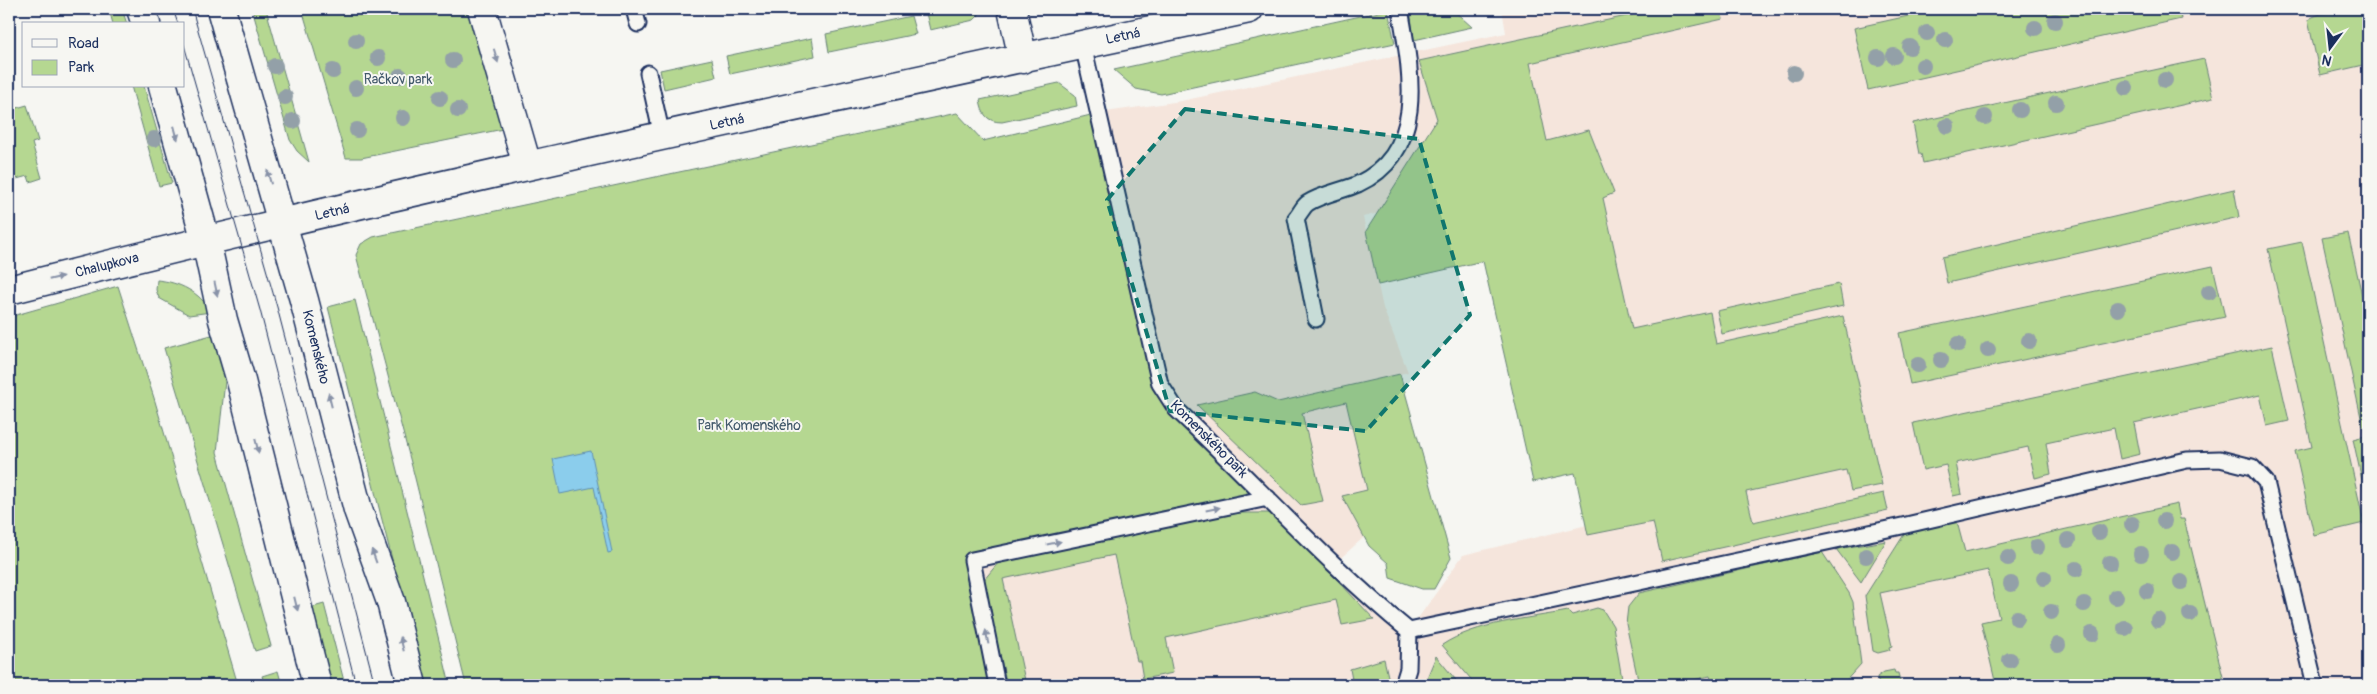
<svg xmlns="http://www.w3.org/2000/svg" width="2377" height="694" viewBox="0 0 2377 694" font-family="Pangolin,sans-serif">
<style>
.built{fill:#f5e5dc;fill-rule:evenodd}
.green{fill:#b5d791;stroke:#688378}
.water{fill:#8bcdec;stroke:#5e8eb3}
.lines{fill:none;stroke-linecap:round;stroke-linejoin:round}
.lane-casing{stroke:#1b2f5e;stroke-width:19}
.street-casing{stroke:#1b2f5e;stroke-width:31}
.secondary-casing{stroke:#1b2f5e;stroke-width:31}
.lane{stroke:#f6f6f2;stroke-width:15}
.street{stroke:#f6f6f2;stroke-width:28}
.secondary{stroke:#f6f6f2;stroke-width:28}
.tram{stroke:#1b2f5e;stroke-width:1}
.tree{fill:#93a0a8}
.oneway{fill:#8892a8}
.marked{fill:#0f766e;fill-opacity:0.2;stroke:#0f766e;stroke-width:4;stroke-dasharray:10 6;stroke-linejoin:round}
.labels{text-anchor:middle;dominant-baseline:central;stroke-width:4;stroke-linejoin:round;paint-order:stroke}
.street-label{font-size:14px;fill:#1b2f5e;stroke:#f6f6f2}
.park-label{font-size:14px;fill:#42596b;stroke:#f6f6f2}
</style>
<rect width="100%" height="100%" fill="#f6f6f2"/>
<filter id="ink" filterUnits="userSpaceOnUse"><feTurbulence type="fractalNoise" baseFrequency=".02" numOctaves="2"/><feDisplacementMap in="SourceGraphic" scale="10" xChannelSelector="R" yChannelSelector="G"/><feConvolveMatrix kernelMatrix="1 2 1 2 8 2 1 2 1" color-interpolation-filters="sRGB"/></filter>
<g filter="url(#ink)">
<path class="built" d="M1502,9H2368V685H997L972,560L1160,384L1099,113L1181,101L1506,33ZM1537,174L1612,519L1463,555L1409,631L1334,564L1428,480L1400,374L1408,372L1383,308L1363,217Z"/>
<path class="green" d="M109,9H122L127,24H113Z
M252,9H266L309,162L297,151L290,140Z
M302,9H469L503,129L361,158H346Z
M946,9H979V15L974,20L930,30L926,13Z
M1415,9H1452L1472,27L1414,40L1411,17Z
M1659,9H1721L1723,19L1530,63L1547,141L1589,130L1614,193L1603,198L1632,329L1710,312L1716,344L1843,316L1882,485L1851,491L1846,470L1746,492L1753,522L1884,493L1888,510L1662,561L1653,522L1588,535L1575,473L1533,482L1483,261L1378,285L1366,231L1437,119L1419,61Z
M1940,9H2179L2181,19L1868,90L1854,28Z
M2346,9H2368V64L2320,75L2308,20C2319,11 2333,14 2346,9Z
M1388,10L1395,43L1161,94L1136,89L1114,70Z
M911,16L916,34L829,52L826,34Z
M812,38L815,56L730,74L726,56Z
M712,59L716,77L664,89L660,70Z
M2204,59L2213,98L1923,163L1921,154H1919L1913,123Z
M1059,83L1075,95L1077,106L1002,122C987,122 982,114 980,100Z
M131,86H144L172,183L159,186Z
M27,105L38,141L32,143L42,178L30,182L28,176L9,181V107L10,110Z
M957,113L983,141L1099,113L1160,384L1268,498L972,560L997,685H466L414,474L356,255L361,244L373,237Z
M2234,189L2239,217L1947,283L1942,257Z
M2348,233L2368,322V499H2366L2353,439L2365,436L2322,238Z
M2302,242L2364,523L2314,535L2295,451L2312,447L2268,249Z
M2213,266L2225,317L1910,384L1899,333Z
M157,280C179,282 200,292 211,312L189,315L159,298L156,290Z
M1839,284L1843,306L1722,334L1717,311Z
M118,286L154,398L238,685H9V317Z
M355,300L450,685H424L328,307Z
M219,333L227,364L217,452L271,646L255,651L164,348Z
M2272,346L2289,421L2267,426L2260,395L2134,423L2140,454L2120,459L2114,428L2046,443L2051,474L2035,478L2028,447L1956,463L1962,494L1953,496L1946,465L1923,470L1913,423Z
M1400,374L1451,558L1434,589H1422L1390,578L1388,563L1369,546L1342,496L1367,490L1346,402L1302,413L1323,501L1301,505L1197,405L1255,392L1278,402Z
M2177,504L2180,519H2184L2225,685H1996L1981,622L1999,618L1988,570L1880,593L1892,646L1889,647L1890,650L1878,653L1873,651L1865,596L1905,533L1957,522L1965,552Z
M1233,513H1274L1374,619L1342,625L1336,600L1166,638L1173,673L1143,679L1140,661H1137L1114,555L1003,579L1026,685H1007L983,581L998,563Z
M1886,541L1861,582L1836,549Z
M1822,552L1849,593L1853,602L1861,664L1842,685H1713L1710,676C1692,680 1652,693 1638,680L1626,624L1628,607L1639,593Z
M324,604L345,685H330L310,608Z
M1597,608L1603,610L1613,626L1623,685H1476L1442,645C1477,622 1527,619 1568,611L1572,615Z
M1436,656L1460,685H1424Z
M1384,659L1390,685H1353L1350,669Z
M1894,670L1895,673H1898L1901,685H1879L1877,677L1884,672Z
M278,671L282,685H265L262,676Z"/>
<path class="water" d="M591,451L612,552L608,553L594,487L560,494L553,459Z"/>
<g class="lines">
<defs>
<path id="lane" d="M634,9L638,24
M1083,45L1160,384L1176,409C1254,482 1326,563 1409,631L1408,669L1403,685
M648,73L662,136
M1316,319L1296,218C1300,214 1303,206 1308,203C1322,194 1342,191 1358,184C1428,151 1411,71 1400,9
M1409,631L1902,526L2187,460L2220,459L2252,467L2266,482L2315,685
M997,685L972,560L1268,498"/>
<path id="street" d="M482,9L527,165
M1012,9L1023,59
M9,290C419,185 835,98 1249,9"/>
<path id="secondary" d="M141,9L146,24
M221,9L304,300L358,510L391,602L412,685
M163,86L206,241L223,320L241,381L317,685"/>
</defs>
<use href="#lane" class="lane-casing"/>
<use href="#street" class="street-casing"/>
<use href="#secondary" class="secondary-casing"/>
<use href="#lane" class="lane"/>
<use href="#street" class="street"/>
<use href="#secondary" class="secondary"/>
<path class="tram" d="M173,9L178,24
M192,9L277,307L375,685
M184,45L260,310L356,685"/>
</g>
<g class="tree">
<circle cx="2055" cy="21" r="8"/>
<circle cx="2035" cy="28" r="8"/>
<circle cx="1927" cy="33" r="8"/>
<circle cx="1945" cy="40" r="8"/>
<circle cx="356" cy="41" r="8"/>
<circle cx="1910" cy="47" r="8"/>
<circle cx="1894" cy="56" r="8"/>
<circle cx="378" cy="58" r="8"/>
<circle cx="1878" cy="58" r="8"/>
<circle cx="453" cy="60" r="8"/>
<circle cx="275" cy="66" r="8"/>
<circle cx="1923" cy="66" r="8"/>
<circle cx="333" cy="71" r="8"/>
<circle cx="1794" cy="73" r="8"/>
<circle cx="400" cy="76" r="8"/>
<circle cx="2165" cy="80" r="8"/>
<circle cx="356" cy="88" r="8"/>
<circle cx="2126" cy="88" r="8"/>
<circle cx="285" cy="97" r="8"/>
<circle cx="440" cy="98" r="8"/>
<circle cx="2056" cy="103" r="8"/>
<circle cx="458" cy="110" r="8"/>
<circle cx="2020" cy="110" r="8"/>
<circle cx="1985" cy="117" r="8"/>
<circle cx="403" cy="118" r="8"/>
<circle cx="293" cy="121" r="8"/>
<circle cx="1947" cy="126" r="8"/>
<circle cx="357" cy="130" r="8"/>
<circle cx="154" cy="139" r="8"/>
<circle cx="2209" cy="292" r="8"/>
<circle cx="2118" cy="309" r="8"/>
<circle cx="2029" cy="341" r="8"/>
<circle cx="1958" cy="344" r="8"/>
<circle cx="1988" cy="350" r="8"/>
<circle cx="1941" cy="360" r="8"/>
<circle cx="1918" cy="365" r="8"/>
<circle cx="2164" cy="521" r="8"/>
<circle cx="2132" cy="524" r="8"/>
<circle cx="2099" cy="532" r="8"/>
<circle cx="2068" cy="540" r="8"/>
<circle cx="2037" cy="547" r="8"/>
<circle cx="2172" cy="552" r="8"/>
<circle cx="2141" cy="554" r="8"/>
<circle cx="1866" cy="556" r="8"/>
<circle cx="2008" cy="558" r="8"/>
<circle cx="2110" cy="563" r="8"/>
<circle cx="2076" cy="569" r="8"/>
<circle cx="2044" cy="578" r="8"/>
<circle cx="2181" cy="582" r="8"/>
<circle cx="2011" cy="584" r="8"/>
<circle cx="2147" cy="591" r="8"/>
<circle cx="2116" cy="597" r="8"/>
<circle cx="2084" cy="604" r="8"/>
<circle cx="2051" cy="612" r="8"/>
<circle cx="2190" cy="614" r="8"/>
<circle cx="2017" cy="618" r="8"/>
<circle cx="2158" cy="620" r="8"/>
<circle cx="2125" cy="628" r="8"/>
<circle cx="2092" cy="634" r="8"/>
<circle cx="2058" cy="645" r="8"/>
<circle cx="2010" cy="660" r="8"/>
</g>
<defs><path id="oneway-solid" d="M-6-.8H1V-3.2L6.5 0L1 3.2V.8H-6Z" transform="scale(1.25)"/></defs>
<g class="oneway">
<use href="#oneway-solid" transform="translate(496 56) rotate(73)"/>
<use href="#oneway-solid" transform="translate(176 133) rotate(75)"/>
<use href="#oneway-solid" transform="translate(269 177) rotate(-106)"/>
<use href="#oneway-solid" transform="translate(56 278) rotate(-14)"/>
<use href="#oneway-solid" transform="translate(216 289) rotate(78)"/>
<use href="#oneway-solid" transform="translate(330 400) rotate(-104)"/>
<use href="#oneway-solid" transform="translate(257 446) rotate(76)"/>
<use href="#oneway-solid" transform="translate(1213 509) rotate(-12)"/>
<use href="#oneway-solid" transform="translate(1054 543) rotate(-12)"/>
<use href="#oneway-solid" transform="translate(374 556) rotate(-110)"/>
<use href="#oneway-solid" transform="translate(296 604) rotate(76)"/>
<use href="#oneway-solid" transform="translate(987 637) rotate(-101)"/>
<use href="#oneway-solid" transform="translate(402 644) rotate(-104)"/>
</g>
</g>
<path class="marked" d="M1185,109L1419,139L1470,315L1366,431L1170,411L1107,200Z"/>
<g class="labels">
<g class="street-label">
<text transform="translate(1123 36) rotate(-12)">Letná</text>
<text transform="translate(727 122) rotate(-12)">Letná</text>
<text transform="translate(332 212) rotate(-13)">Letná</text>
<text transform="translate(107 265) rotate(-14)">Chalupkova</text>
<text transform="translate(316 347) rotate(76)">Komenského</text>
<text transform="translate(1209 439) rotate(45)">Komenského park</text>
</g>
<g class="park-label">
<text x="398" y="79">Račkov park</text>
<text x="749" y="425">Park Komenského</text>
</g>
</g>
<rect width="2377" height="694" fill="none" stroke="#f6f6f2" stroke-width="30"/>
<rect x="15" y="15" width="2347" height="664" fill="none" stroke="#1b2f5e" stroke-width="2" filter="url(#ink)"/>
<rect x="22" y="22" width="162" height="65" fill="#f6f6f2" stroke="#9ea6b7"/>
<rect x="32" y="39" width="25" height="8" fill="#f6f6f2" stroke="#9ea6b7"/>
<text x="68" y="48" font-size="15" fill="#1b2f5e">Road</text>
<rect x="32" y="60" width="25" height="15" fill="#b5d791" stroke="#9ea6b7"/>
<text x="68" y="72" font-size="15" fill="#1b2f5e">Park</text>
<g transform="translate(2330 48) rotate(195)" stroke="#f6f6f2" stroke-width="4" paint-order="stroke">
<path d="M0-4L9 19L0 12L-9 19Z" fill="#1b2f5e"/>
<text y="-8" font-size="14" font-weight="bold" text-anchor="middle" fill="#1b2f5e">N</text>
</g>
</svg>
